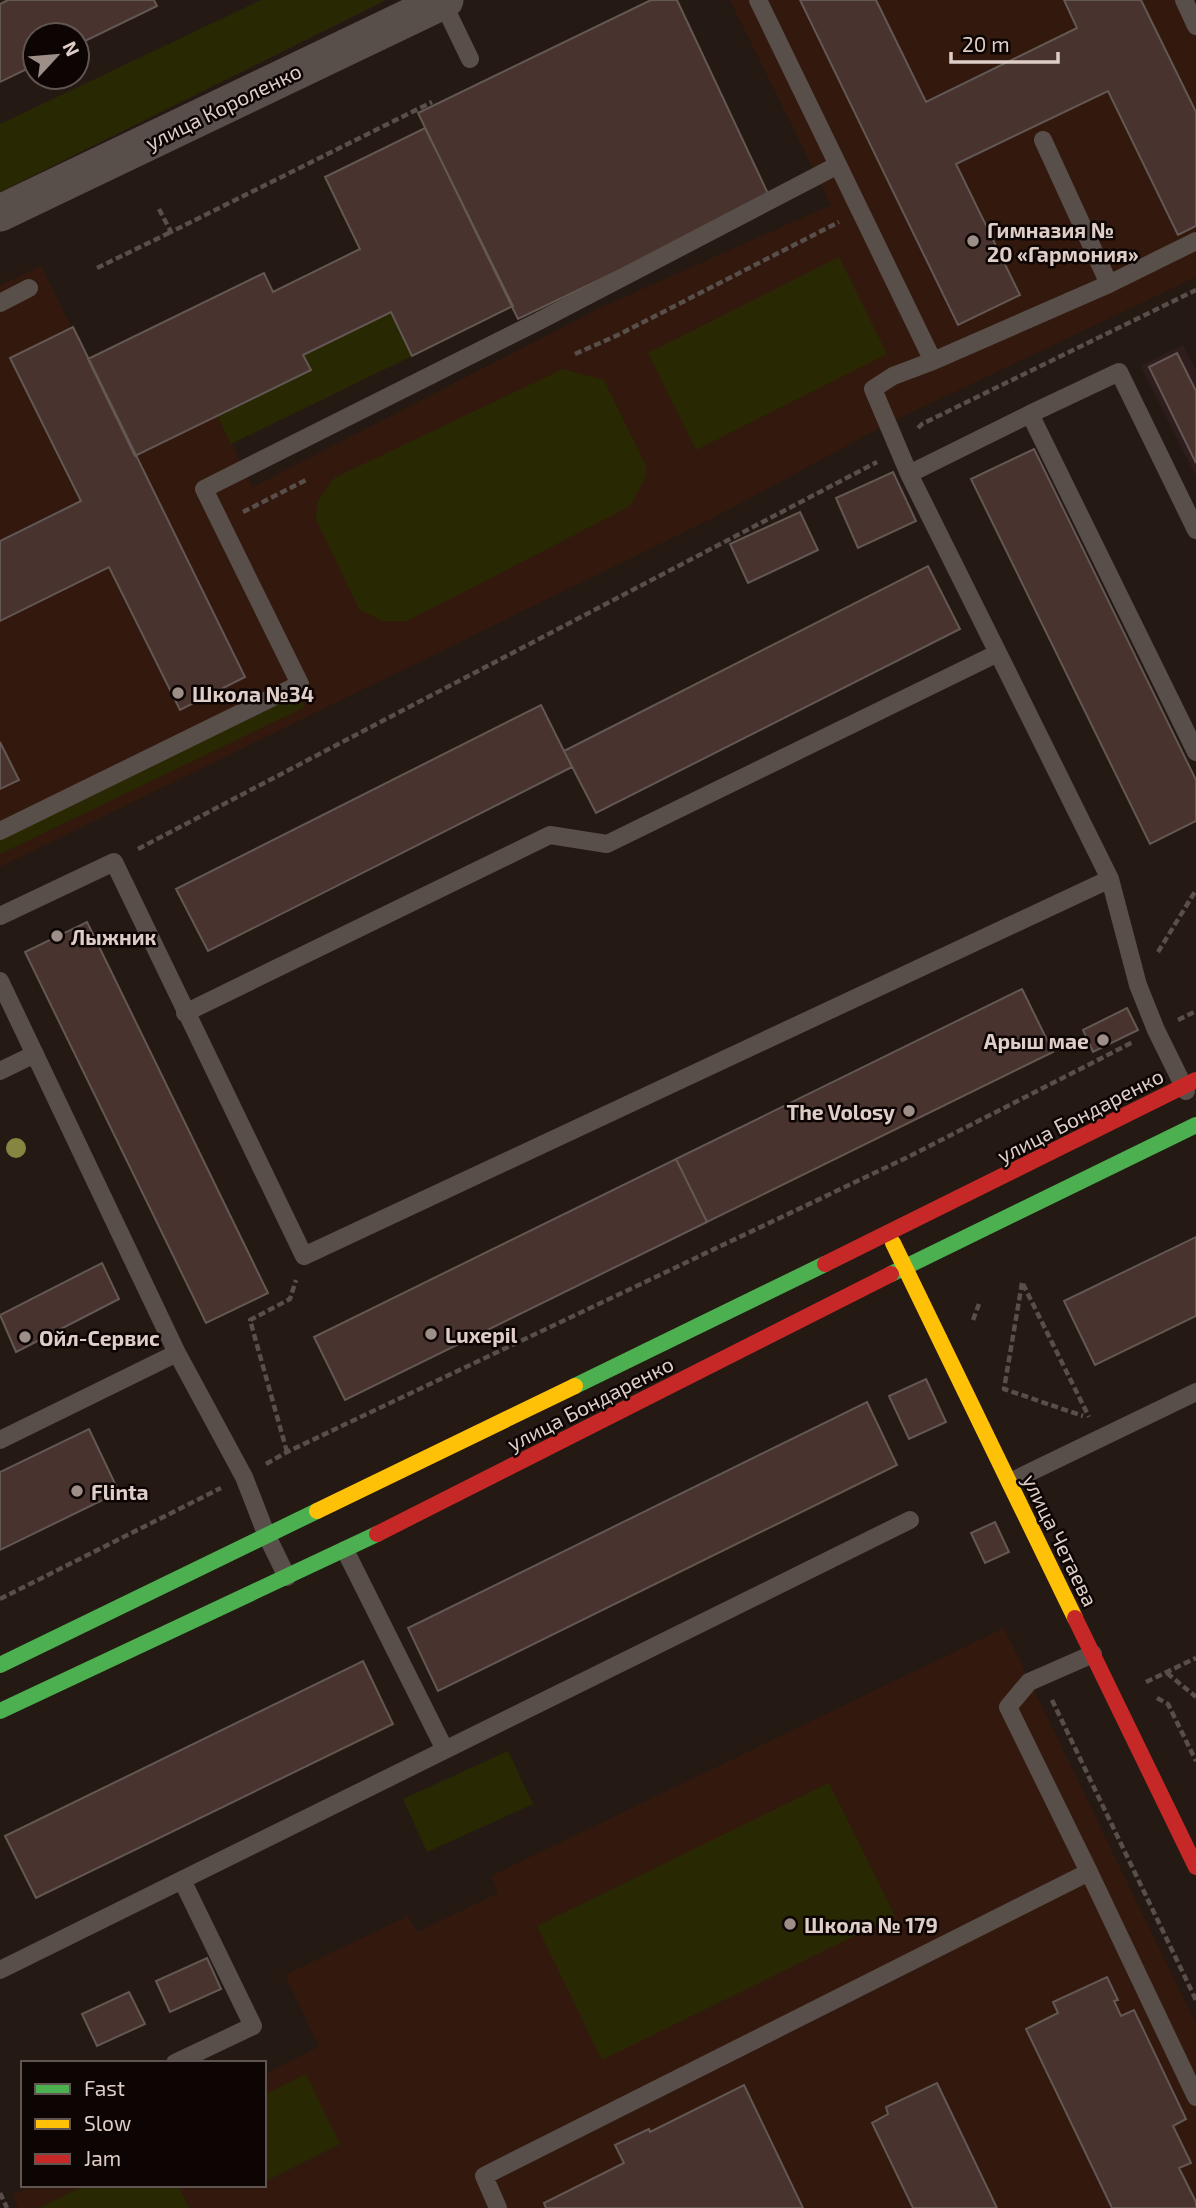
<svg xmlns="http://www.w3.org/2000/svg" width="1196" height="2208" viewBox="0 0 1196 2208" font-family="'Exo 2',sans-serif">
<style>
.industrial{fill:#2f1d1d}
.built{fill:#33190d}
.green{fill:#282903}
.building{fill:#48332f;stroke:#635854;stroke-width:2}
.lines{fill:none;stroke-linecap:round;stroke-linejoin:round}
.path{stroke:#584f4a;stroke-width:4.5;stroke-dasharray:7 3.5;stroke-linecap:butt}
.lane{stroke:#584f4a;stroke-width:18}
.street{stroke:#584f4a;stroke-width:37}
.fast{stroke:#4caf50;stroke-width:16}
.slow{stroke:#ffc107;stroke-width:16}
.jam{stroke:#c62828;stroke-width:16}
.tree{fill:#868642}
.poi-dot{fill:#9d8f88;stroke:#0d0503;stroke-width:2.5}
.labels{text-anchor:middle;dominant-baseline:central;stroke-width:5;stroke-linejoin:round;paint-order:stroke}
.street-label{font-size:21px;fill:#decec7;stroke:#0d0503}
.poi-label{font-size:21px;font-weight:bold;fill:#decec7;stroke:#0d0503;text-anchor:start}
</style>
<rect width="100%" height="100%" fill="#251913"/>
<path class="industrial" d="M1183,345L1196,371V476L1141,366Z"/>
<path class="built" d="M730,0H1196V277L887,424L711,519L0,867V285L41,266L135,456L217,415L253,487L604,306L831,205Z
M1004,1628L1196,2024V2208H18L12,2195L33,2185H264V2074L319,2047L285,1975L408,1916L417,1932L498,1893L491,1876Z"/>
<path class="green" d="M261,0H386L0,192V124Z
M839,257L887,354L696,450L648,353Z
M391,312L412,356L231,444L217,415L311,369L303,355Z
M563,369L604,380L646,466V476L630,506L407,621H382L359,609L316,519L318,501L334,478Z
M293,688L305,707L0,854V838Z
M508,1751L533,1804L427,1852L403,1799Z
M829,1783L895,1916L602,2060L537,1926Z
M306,2074L340,2144L264,2182V2095Z
M86,2185H178L189,2208H39Z"/>
<path class="building" d="M8,0H154L157,6L77,45V35H35V65L0,82V4Z
M651,0H677L770,198L518,319L418,113Z
M800,0H876L926,102L1077,28L1064,0H1141L1196,112V226L1178,235L1108,91L956,164L1020,295L958,325Z
M425,128L513,306L412,356L391,312L303,355L311,370L135,456L88,359L264,273L273,292L360,249L325,177Z
M73,327L245,677L180,710L109,567L0,621V541L81,501L10,358Z
M1177,353L1196,391V463L1149,367Z
M1034,449L1196,780V821L1150,844L971,479Z
M893,472L916,521L858,548L836,498Z
M800,512L818,550L748,583L730,544Z
M928,566L960,629L596,813L564,751Z
M541,705L572,767L208,951L176,889Z
M0,742L19,780L0,789Z
M87,922L268,1293L206,1323L25,952Z
M1022,989L1053,1052L707,1222L676,1159Z
M1127,1008L1138,1030L1093,1052L1083,1030Z
M676,1159L707,1222L345,1400L314,1337Z
M1196,1237V1316L1095,1365L1064,1301Z
M102,1263L119,1299L16,1352L0,1315Z
M926,1379L946,1422L909,1439L889,1396Z
M867,1402L897,1465L438,1691L408,1628Z
M89,1429L119,1492L0,1550V1472Z
M995,1522L1009,1552L985,1563L971,1533Z
M363,1661L393,1724L36,1898L5,1836Z
M207,1958L221,1989L170,2012L156,1981Z
M1107,1977L1118,2000L1114,2001L1121,2016L1134,2010L1186,2119L1173,2126L1191,2163L1179,2168L1196,2202V2208H1112L1026,2029L1058,2013L1053,2002Z
M129,1992L145,2024L97,2046L82,2014Z
M937,2083L997,2208H913L872,2123L888,2114L886,2107Z
M744,2085L803,2208H546L544,2203L624,2163L615,2145L649,2129L650,2132Z"/>
<g class="lines">
<path class="path" d="M159,209L171,232L432,102
M97,268L171,232
M575,354L618,335L839,222
M918,428L922,424L1196,290
M243,512L308,479
M138,849L877,462
M1158,952L1196,890
M1178,1020L1196,1011
M1022,1283L1004,1389L1083,1416
M1023,1284L1089,1417
M973,1320L979,1304
M287,1452L250,1320L290,1299L296,1280
M266,1464L287,1452L906,1158L1133,1042
M0,1599L221,1488
M1167,1673L1196,1697
M1146,1682L1196,1658
M1157,1698L1168,1704L1196,1761
M1052,1700L1196,2000
M0,2193L7,2208"/>
<path class="lane" d="M758,0L933,361L893,376L873,389L909,474
M1184,0L1196,26
M442,1L470,59
M1043,140L1109,284
M0,303L29,288
M933,361L1109,284L1196,241
M1030,414L1119,372L1196,530
M998,653L909,474L1030,414L1196,752
M0,831L300,684L204,489L539,321L838,165
M0,916L114,862L304,1256L1110,879
M0,981L177,1353
M185,1013L550,835L607,844L998,653L1110,879L1138,985L1156,1030L1186,1091
M0,1071L35,1054
M0,1440L177,1353L244,1477L267,1536L287,1577
M1010,1482L1196,1392
M345,1550L445,1750
M1089,1872L1196,2097
M0,1970L910,1520
M175,2063L253,2026L182,1880
M498,2208L484,2176L1089,1872L1008,1707L1029,1682L1093,1654"/>
<path class="street" d="M0,213L445,0"/>
<path class="fast" d="M891,1274L1196,1125
M575,1386L825,1264
M0,1665L317,1511
M0,1711L377,1534"/>
<path class="slow" d="M893,1243L1075,1618
M317,1511L575,1386"/>
<path class="jam" d="M825,1264L1196,1080
M377,1534L891,1274
M1075,1618L1196,1867"/>
</g>
<circle class="tree" cx="16" cy="1148" r="10"/>
<g class="poi-dot">
<circle cx="973" cy="241" r="7"/>
<circle cx="178" cy="693" r="7"/>
<circle cx="57" cy="936" r="7"/>
<circle cx="1103" cy="1040" r="7"/>
<circle cx="909" cy="1111" r="7"/>
<circle cx="431" cy="1334" r="7"/>
<circle cx="25" cy="1337" r="7"/>
<circle cx="77" cy="1491" r="7"/>
<circle cx="790" cy="1924" r="7"/>
</g>
<g class="labels">
<g class="street-label">
<text transform="translate(223 106) rotate(-26)">улица Короленко</text>
<text transform="translate(1080 1115) rotate(-27)">улица Бондаренко</text>
<text transform="translate(590 1403) rotate(-27)">улица Бондаренко</text>
<text transform="translate(1061 1540) rotate(64)">улица Четаева</text>
</g>
<g class="poi-label">
<text x="987" y="229">Гимназия №<tspan x="987" dy="24">20 «Гармония»</tspan></text>
<text x="192" y="693">Школа №34</text>
<text x="71" y="936">Лыжник</text>
<text x="1089" y="1040" text-anchor="end">Арыш мае</text>
<text x="895" y="1111" text-anchor="end">The Volosy</text>
<text x="445" y="1334">Luxepil</text>
<text x="39" y="1337">Ойл-Сервис</text>
<text x="91" y="1491">Flinta</text>
<text x="804" y="1924">Школа № 179</text>
</g>
</g>
<rect x="21" y="2061" width="245" height="126" fill="#0d0503" stroke="#615551" stroke-width="2"/>
<rect x="35" y="2084" width="35" height="10" fill="#4caf50" stroke="#615551" stroke-width="2"/>
<text x="84" y="2096" font-size="21" fill="#decec7">Fast</text>
<rect x="35" y="2119" width="35" height="10" fill="#ffc107" stroke="#615551" stroke-width="2"/>
<text x="84" y="2131" font-size="21" fill="#decec7">Slow</text>
<rect x="35" y="2154" width="35" height="10" fill="#c62828" stroke="#615551" stroke-width="2"/>
<text x="84" y="2166" font-size="21" fill="#decec7">Jam</text>
<g transform="translate(56 56) rotate(64)"><circle r="33" fill="#0d0503" stroke="#615551" stroke-width="2"/>
<path d="M0-5L12 26L0 18L-12 26Z" fill="#9d8f88"/>
<text y="-10" font-size="19" font-weight="bold" text-anchor="middle" fill="#decec7">N</text>
</g>
<path d="M951 52v10h107v-10" fill="none" stroke="#decec7" stroke-width="3.5"/>
<text x="962" y="52" font-size="21" fill="#decec7" stroke="#0d0503" stroke-width="5" paint-order="stroke">20 m</text>
</svg>
